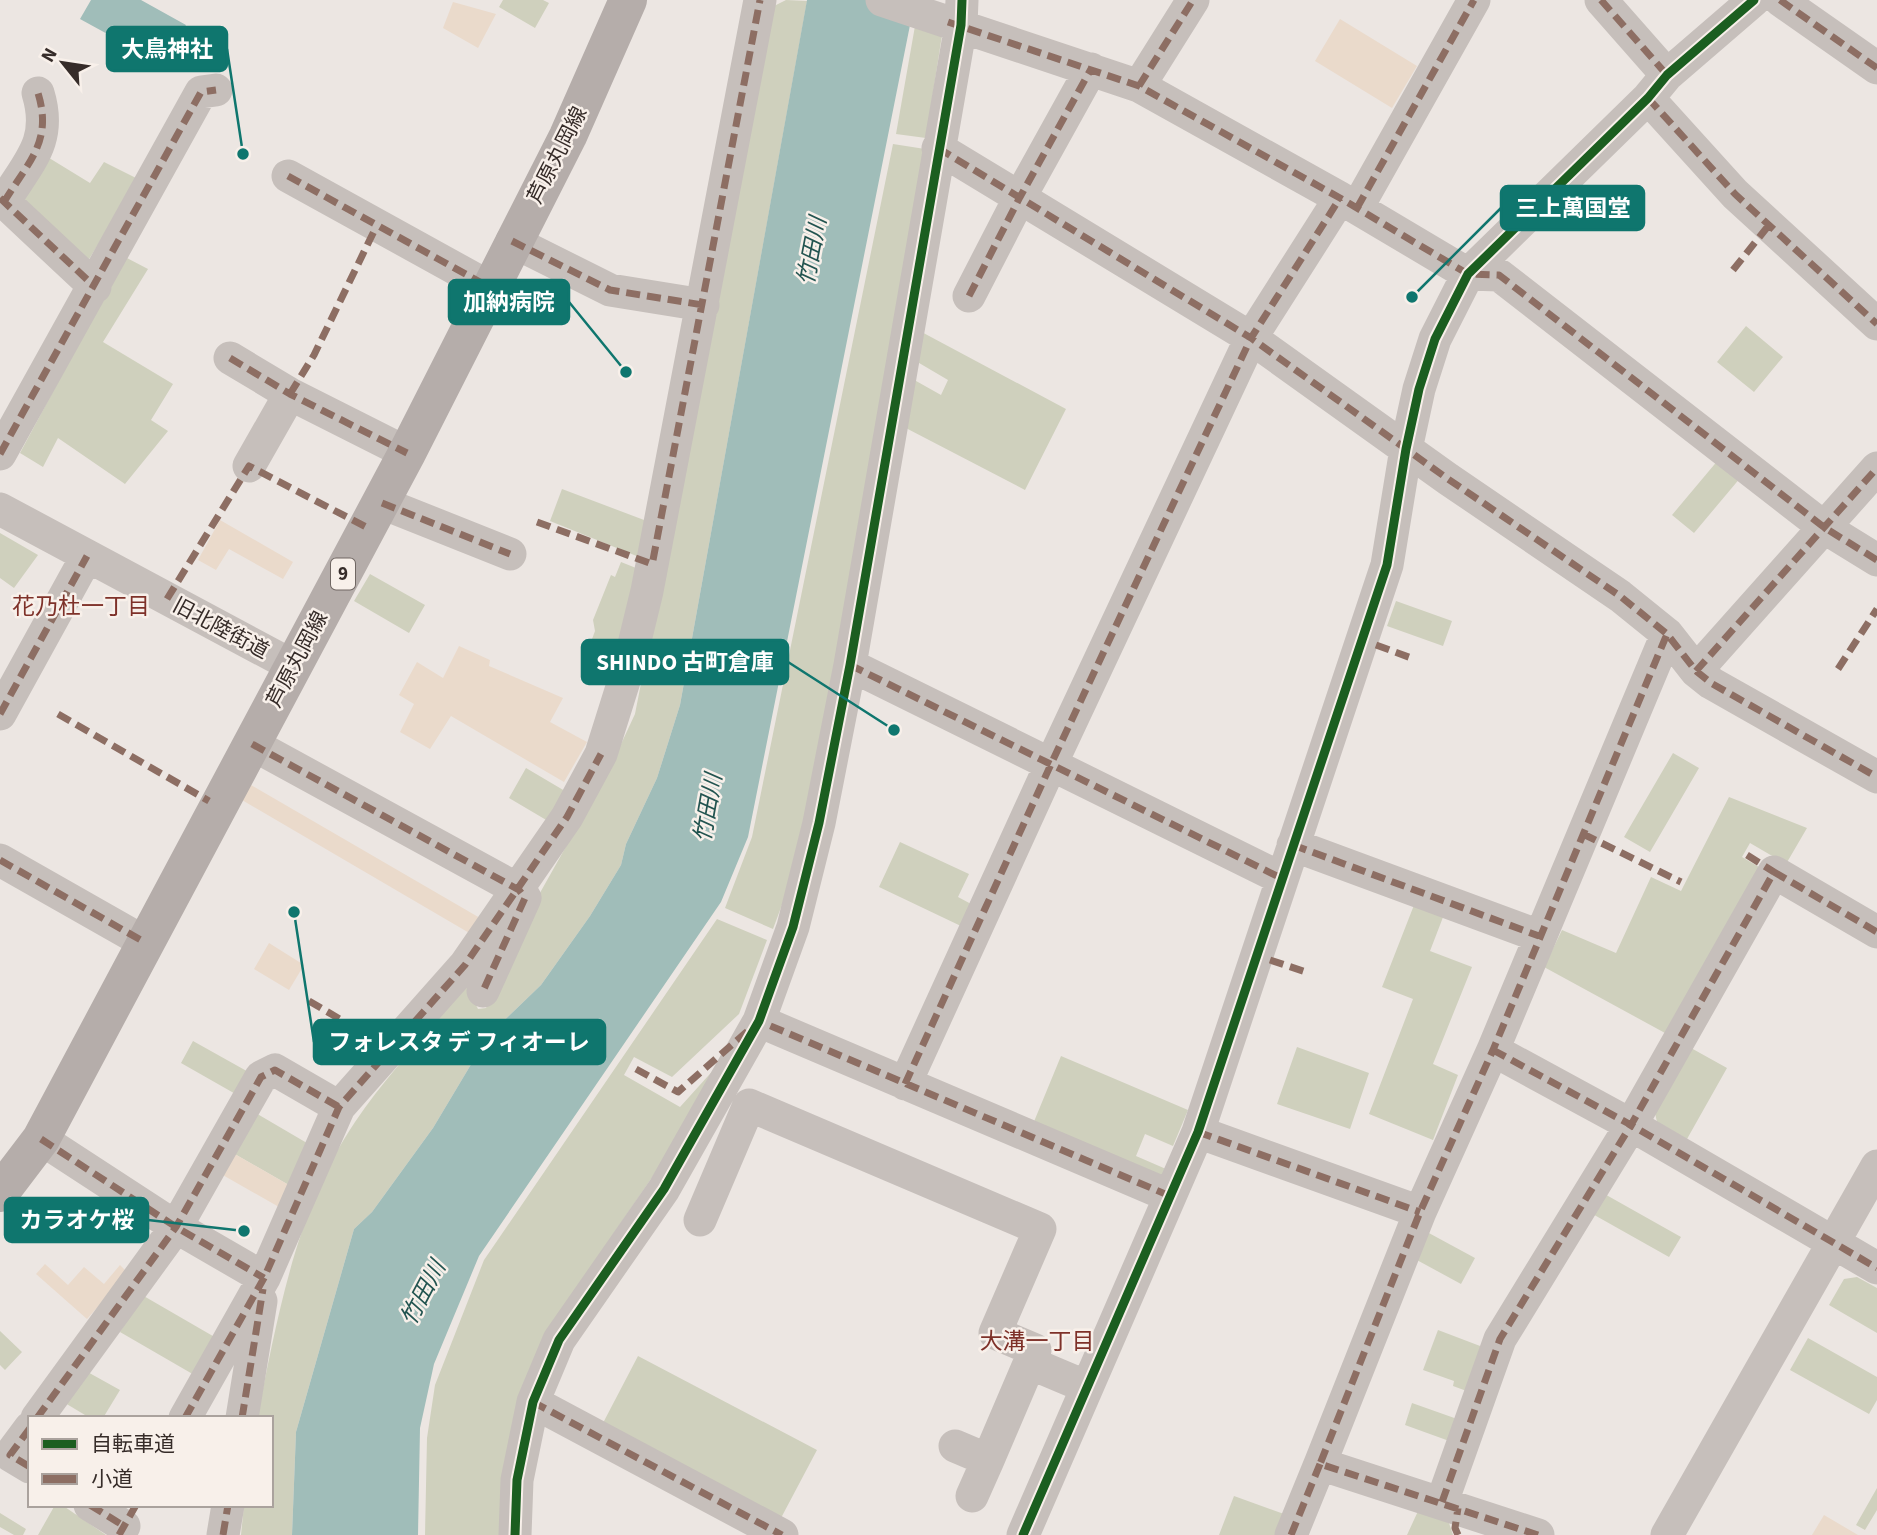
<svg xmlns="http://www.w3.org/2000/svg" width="1877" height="1535" viewBox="0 0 1877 1535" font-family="'Source Sans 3','Noto Sans JP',sans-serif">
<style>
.green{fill:#cfd0bd}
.sand{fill:#eadacb}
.water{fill:#a0bdb9}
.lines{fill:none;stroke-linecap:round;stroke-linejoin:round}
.minor{stroke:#c6bfbb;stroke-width:33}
.major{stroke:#b5adaa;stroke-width:38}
.quiet{stroke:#8d6e63;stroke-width:7;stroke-dasharray:14 7;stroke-linecap:butt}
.cycleway-casing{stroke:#f8f0ea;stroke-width:13}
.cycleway{stroke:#1b5e20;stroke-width:9}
.labels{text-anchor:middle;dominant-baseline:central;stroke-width:5;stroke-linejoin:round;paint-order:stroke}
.shield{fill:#f8f0ea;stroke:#706763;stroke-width:2}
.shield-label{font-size:19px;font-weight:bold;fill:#362c29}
.street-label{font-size:21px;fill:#362c29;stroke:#f8f0ea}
.water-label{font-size:23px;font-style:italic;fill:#225450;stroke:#f8f0ea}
.neighbourhood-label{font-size:23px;fill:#7e3129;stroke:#f8f0ea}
.leader{fill:none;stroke:#0f766e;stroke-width:2.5}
.callout-dot{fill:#0f766e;stroke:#f8f0ea;stroke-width:2.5}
.callout{fill:#0f766e;stroke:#0f766e;stroke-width:2.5}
.callout-label{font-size:23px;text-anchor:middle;font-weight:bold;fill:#fff}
</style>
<rect width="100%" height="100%" fill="#ece6e2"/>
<path class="green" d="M503,0H543L549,3L535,28L499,7Z
M786,0L807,1L680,705L657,778L626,844L621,865L590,916L541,985L488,1036L433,1128L372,1212L354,1229L296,1432L292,1535H241L244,1505H271V1418H257C278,1316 296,1209 355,1122C388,1073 430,1031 466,985L478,1009L486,1008L541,891L608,772L635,714L774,6Z
M915,26L942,35L926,138L896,134Z
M893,144L925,149L839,646L793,875L773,929L725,908L752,837Z
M41,153L90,183L104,162L138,179L83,269L13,200Z
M125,257L148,269L103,342L173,384L151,420L168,431L125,484L58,438L43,467L20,453Z
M1746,326L1783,357L1754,392L1717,362Z
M916,329L1066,409L1025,490L902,426L909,377L941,395L948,380L914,360Z
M1719,459L1741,477L1694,533L1672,515Z
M562,489L652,523L644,559L550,521Z
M0,533L38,555L14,588L0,578Z
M621,562L641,570L612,687L581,669L595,631L593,620L611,575L615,577Z
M370,574L425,605L409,633L354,601Z
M1396,601L1452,621L1443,646L1387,626Z
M1673,753L1699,768L1650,852L1624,837Z
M526,768L570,794L553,824L509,798Z
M1729,797L1807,828L1786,864L1750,843L1742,857L1759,867L1665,1033L1544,967L1562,930L1616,953L1651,877L1681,891Z
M900,842L969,874L958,897L973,905L963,927L879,887Z
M1416,900L1445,912L1430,951L1472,967L1433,1064L1458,1075L1433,1140L1369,1114L1413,999L1382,987Z
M717,919L767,940L739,1014L672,1077L634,1057L624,1075L680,1107L727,1055L664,1160L605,1246L500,1535H425L427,1438L435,1385L484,1260Z
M193,1041L252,1074L239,1096L181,1063Z
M1297,1047L1369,1073L1350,1129L1277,1104Z
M1691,1048L1727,1068L1687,1139L1657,1122L1655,1113Z
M1061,1056L1188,1110L1173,1146L1145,1134L1136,1156L1166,1169L1162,1179L1033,1124Z
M249,1109L312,1146L294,1188L226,1149Z
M1601,1192L1681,1237L1669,1257L1589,1212Z
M1427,1232L1475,1258L1461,1284L1415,1259Z
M1857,1277L1877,1288V1333L1829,1305L1844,1279Z
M142,1295L218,1339L196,1376L120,1332Z
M1438,1330L1488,1349L1472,1393L1453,1386L1454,1381L1423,1370Z
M0,1331L22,1352L5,1370L0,1365Z
M1808,1338L1877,1377V1400L1869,1414L1790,1370Z
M638,1356L817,1450L781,1518L603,1423Z
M84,1370L120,1390L103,1418H90L65,1403Z
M1412,1403L1460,1420L1452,1442L1405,1425Z
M1877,1488V1510L1865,1530L1856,1525Z
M1234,1496L1284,1514L1276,1535H1219Z
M55,1505H62L106,1535H38Z
M1419,1509L1449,1523L1453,1535H1407Z
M0,1513L26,1529L23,1535H14L0,1527Z"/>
<path class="sand" d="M453,2L496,14L478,48L443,28Z
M1340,19L1417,66L1392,108L1315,61Z
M220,520L293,562L283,579L229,549L216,570L198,560Z
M459,646L490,660L489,666L563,698L550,722L587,742L564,782L451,716L430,749L400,732L414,704L399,695L417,662L443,678Z
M251,785L480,918L471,934L242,800Z
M269,943L304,965L289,990L254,969Z
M226,1149L294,1188L286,1211L214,1170Z
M45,1264L68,1285L84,1267L104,1284L120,1265L128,1273L87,1319L36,1274Z
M1824,1515L1858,1535H1812Z"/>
<path class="water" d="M91,0H141L186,25L164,65L80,19Z
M807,0H915L748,837L721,902L479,1256L434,1364L420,1428L418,1535H292L296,1432L354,1229L372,1212L433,1128L488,1036L541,985L590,916L621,865L626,844L657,778L680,705Z"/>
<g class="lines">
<path class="minor" d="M882,0L1139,86L1340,198L1468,274L1499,275L1825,528L1877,560
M1601,0L1667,75
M1780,0L1877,68
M1139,86L1193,0
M1648,98L1735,194L1877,324
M938,148L1251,338L1448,479L1620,596L1667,634L1696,671L1711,683L1877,777
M288,176L489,287
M0,198L95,287
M4,202C28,162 53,142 38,93
M1357,208L1474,0
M512,241L610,290L703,305
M969,296L1020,197L1091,69
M230,358L290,394L407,453
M0,454L201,92L216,90
M249,466L290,394
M382,503L510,554
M0,509L293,666
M850,665L1281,878
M1696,671L1877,468
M0,714L87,556
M252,744L519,890L525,898L483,991
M1293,845L1539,936
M0,860L146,943
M759,1021L1170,1196
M1493,1050L1631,1125L1877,1268
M905,1084L1052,762L1251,338L1340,198
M1198,1132L1420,1212
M41,1139L176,1227L264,1278
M700,1220L749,1105L1040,1229L995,1333L1035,1350L988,1460L955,1446
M1030,1363L1087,1387
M533,1402L782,1535
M37,1418L176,1227L261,1077L275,1070L339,1107
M185,1418L264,1278L339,1107L465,965L567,817L601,754L629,665L647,591L760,0
M242,1418L261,1301
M30,1428L10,1455L30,1467
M972,1496L988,1460
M1442,1502L1500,1339L1631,1125L1774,872L1877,932
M90,1505L124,1526
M223,1535L228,1505
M515,1535L517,1480L533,1402L559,1340L664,1189L759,1021L793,927L819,823L850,665L961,25L962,0
M1023,1535L1198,1132L1387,565L1406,449L1419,389L1435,339L1468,274L1648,98L1667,75L1754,0
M1291,1535L1320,1464
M1538,1535L1320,1464L1420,1212L1493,1050L1667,634
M1667,1535L1877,1166"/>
<path class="major" d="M0,1193L41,1139L407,453L568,136L628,0"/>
<path class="quiet" d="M1601,0L1667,75
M1780,0L1877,68
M948,22L1139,86L1340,198L1468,274L1499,275L1825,528L1877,560
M1139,86L1193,0
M1648,98L1735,194L1877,324
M938,148L1251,338L1448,479L1620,596L1667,634L1696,671L1711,683L1877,777
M288,176L489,287
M0,198L95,287
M4,202C28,162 53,142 38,93
M1357,208L1474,0
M512,241L610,290L703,305
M1733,270L1769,225
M969,296L1020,197L1091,69
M230,358L290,394L407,453
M290,394L314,355L376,227
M0,454L201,92L216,90
M382,503L510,554
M537,522L652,564
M653,560L760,0
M167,599L249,466L368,528
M1376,645L1414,659
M850,665L1281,878
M1838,669L1877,609
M1696,671L1877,468
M0,714L87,556
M58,714L209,801
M252,744L519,890L525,898L483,991
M1583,834L1681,882
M1293,845L1539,936
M1747,855L1774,872
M0,860L146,943
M1270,960L1309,973
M309,1001L389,1048
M1493,1050L1631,1125L1877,1268
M636,1069L678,1092L759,1021L1170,1196
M905,1084L1052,762L1251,338L1340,198
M1198,1132L1420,1212
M41,1139L176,1227L264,1278
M533,1402L782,1535
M37,1418L176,1227L261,1077L275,1070L339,1107
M185,1418L264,1278L339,1107L465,965L567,817L601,754
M242,1418L263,1289
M30,1428L10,1455L30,1467
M1442,1502L1500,1339L1631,1125L1774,872L1877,932
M90,1505L124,1526
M119,1535L136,1505
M223,1535L228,1505
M1291,1535L1320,1464
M1458,1535L1455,1528L1458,1508
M1538,1535L1320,1464L1420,1212L1493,1050L1667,634"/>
<defs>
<path id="cycleway" d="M515,1535L517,1480L533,1402L559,1340L664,1189L759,1021L793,927L819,823L850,665L961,25L962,0
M1023,1535L1198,1132L1387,565L1406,449L1419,389L1435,339L1468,274L1648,98L1667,75L1754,0"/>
</defs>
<use href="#cycleway" class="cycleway-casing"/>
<use href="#cycleway" class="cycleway"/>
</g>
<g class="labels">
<rect class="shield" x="331" y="558.5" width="24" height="31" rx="5"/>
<g class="shield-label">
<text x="343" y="574">9</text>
</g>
<g class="street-label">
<text transform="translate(557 155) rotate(-63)">芦原丸岡線</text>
<text transform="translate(221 628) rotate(28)">旧北陸街道</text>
<text transform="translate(297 659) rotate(-62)">芦原丸岡線</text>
</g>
<g class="water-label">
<text transform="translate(812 251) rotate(-79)">竹田川</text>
<text transform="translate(708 808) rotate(-80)">竹田川</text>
<text transform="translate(423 1293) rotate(-62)">竹田川</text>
</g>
<g class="neighbourhood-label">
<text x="81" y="606">花乃杜一丁目</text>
<text x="1037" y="1341">大溝一丁目</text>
</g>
</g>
<path class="leader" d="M243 154L227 49M1412 297L1501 208M626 372L569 302M894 730L788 662M294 912L314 1042M244 1231L148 1220"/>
<g class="callout-dot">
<circle cx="243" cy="154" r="7"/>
<circle cx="1412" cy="297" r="7"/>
<circle cx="626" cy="372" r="7"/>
<circle cx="894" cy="730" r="7"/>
<circle cx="294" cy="912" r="7"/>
<circle cx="244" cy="1231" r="7"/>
</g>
<g class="callout">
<rect x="107" y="27" width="120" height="44" rx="7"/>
<rect x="1501" y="186" width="143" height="44" rx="7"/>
<rect x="449" y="280" width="120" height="44" rx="7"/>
<rect x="582" y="640" width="206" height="44" rx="7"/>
<rect x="314" y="1020" width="291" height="44" rx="7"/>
<rect x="5" y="1198" width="143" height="44" rx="7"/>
</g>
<g class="callout-label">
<text x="167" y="57">大鳥神社</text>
<text x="1573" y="216">三上萬国堂</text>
<text x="509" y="310">加納病院</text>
<text x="685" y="670">SHINDO 古町倉庫</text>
<text x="459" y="1050">フォレスタ デ フィオーレ</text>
<text x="77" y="1228">カラオケ桜</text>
</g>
<rect x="28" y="1416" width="245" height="91" fill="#f8f0ea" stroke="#aaa29d" stroke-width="2"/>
<rect x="42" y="1439" width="35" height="10" fill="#1b5e20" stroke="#aaa29d" stroke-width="2"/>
<text x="91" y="1451" font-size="21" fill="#362c29">自転車道</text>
<rect x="42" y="1474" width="35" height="10" fill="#8d6e63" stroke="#aaa29d" stroke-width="2"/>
<text x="91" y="1486" font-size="21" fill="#362c29">小道</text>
<g transform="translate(63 63) rotate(300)" stroke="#f8f0ea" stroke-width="5" paint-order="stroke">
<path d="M0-5L12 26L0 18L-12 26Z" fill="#362c29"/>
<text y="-10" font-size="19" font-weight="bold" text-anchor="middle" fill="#362c29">N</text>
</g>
</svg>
